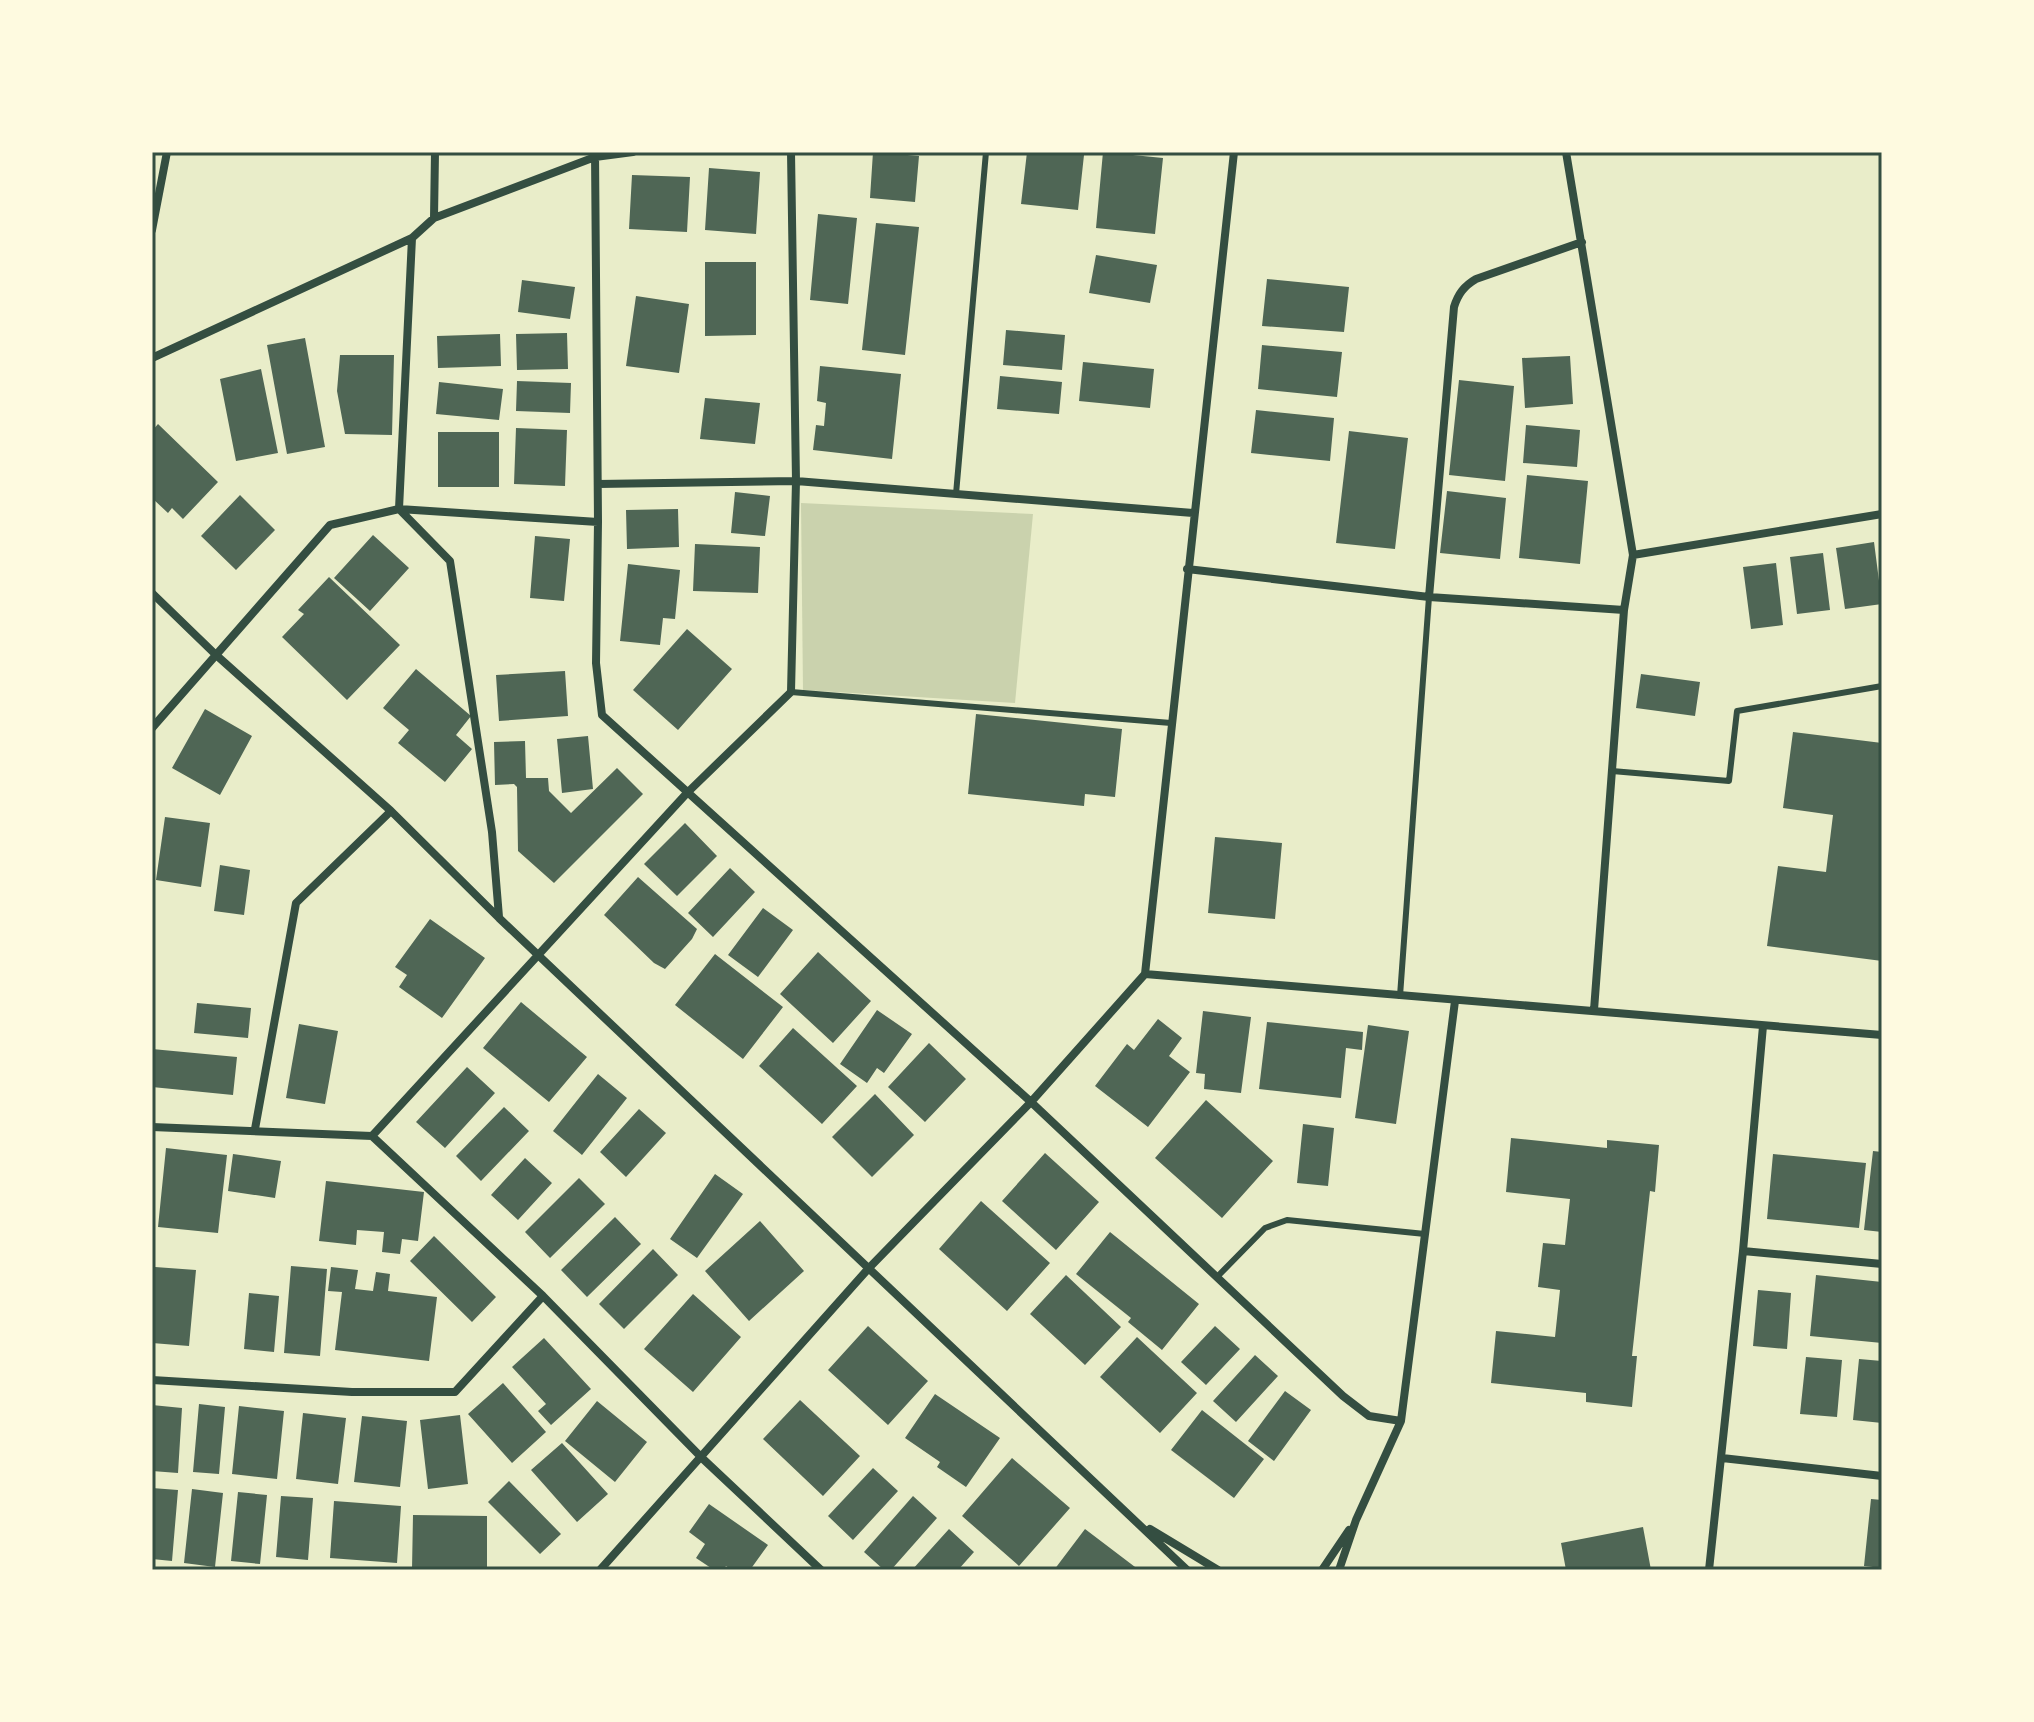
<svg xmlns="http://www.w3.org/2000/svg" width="2034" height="1722" viewBox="0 0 2034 1722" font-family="Arial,sans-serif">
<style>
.green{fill:#cad2ad}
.building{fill:#4f6655}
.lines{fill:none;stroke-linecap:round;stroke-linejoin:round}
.service{stroke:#344e41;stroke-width:6}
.minor{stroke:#344e41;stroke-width:8}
.neatline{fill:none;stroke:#344e41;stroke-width:3}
</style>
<rect width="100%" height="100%" fill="#e9edc9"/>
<path class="green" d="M801,503L1033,514L1015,703L803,690Z"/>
<path class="building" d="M873,152L919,156L915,202L870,198Z
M1027,152L1084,155L1078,210L1021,204Z
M1103,152L1163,158L1155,234L1096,228Z
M709,168L760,172L756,234L705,230Z
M632,175L690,177L687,232L629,229Z
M818,214L857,218L848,304L810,300Z
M876,223L919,227L905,355L862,350Z
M1096,255L1157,265L1150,303L1089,293Z
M705,262H756V335L705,336Z
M1267,279L1349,287L1344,332L1262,326Z
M522,280L575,287L570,319L518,312Z
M636,296L689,304L679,373L626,366Z
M1006,330L1065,335L1062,370L1003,365Z
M567,333L568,369L517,370L516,334Z
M500,334L501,366L438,368L437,336Z
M305,338L325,447L287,454L267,345Z
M1262,345L1342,352L1337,397L1258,389Z
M340,355H394L392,435L345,434L337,391Z
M1570,356L1573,404L1525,408L1522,358Z
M1083,362L1154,369L1150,408L1079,401Z
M820,366L901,374L892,459L813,450L816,425L824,426L826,403L817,401Z
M261,369L278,453L236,461L220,379Z
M1000,376L1062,382L1059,414L997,409Z
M1459,380L1514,386L1505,481L1449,475Z
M517,381L571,383L570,413L516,411Z
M439,382L503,389L499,420L436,414Z
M705,398L760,403L755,444L700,439Z
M1256,410L1334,418L1330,461L1251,453Z
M158,424L218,482L183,519L172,508L168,513L152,498V431Z
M1526,425L1580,430L1577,467L1523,463Z
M516,428L567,430L565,486L514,484Z
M1349,431L1408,438L1395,549L1336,543Z
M438,432H499V487H438Z
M1527,475L1588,481L1580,564L1519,558Z
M1447,491L1506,498L1500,559L1440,553Z
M735,492L770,496L765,536L731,533Z
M240,495L275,530L236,570L201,536Z
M678,509L679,547L627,549L626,510Z
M373,535L409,568L370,611L334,578Z
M535,536L570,539L564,601L530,598Z
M1874,542L1882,604L1845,609L1836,548Z
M695,544L760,547L758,593L693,591Z
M1823,553L1830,610L1797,614L1790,557Z
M1776,563L1783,625L1751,629L1743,567Z
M628,564L680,570L675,619L663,618L660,645L620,641Z
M329,577L400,645L347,700L282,637L304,614L298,610Z
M687,629L732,669L678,730L633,690Z
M416,669L471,716L456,735L472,749L445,782L398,743L409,730L383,708Z
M565,671L568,716L499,721L496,675Z
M1641,674L1700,682L1695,716L1636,708Z
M205,709L252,736L220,795L172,768Z
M976,714L1122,729L1115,797L1085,794L1084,806L968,794Z
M1793,732L1882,743V961L1767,946L1778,866L1826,872L1833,815L1783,808Z
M588,736L593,789L562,793L557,739Z
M525,741L526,778H548L549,791L571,813L617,768L643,794L554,883L518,851L517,787L514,784L495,785L494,742Z
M165,817L210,823L201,887L156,880Z
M685,823L717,856L677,896L644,864Z
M1215,837L1282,843L1275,919L1208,913Z
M220,865L250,870L244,915L214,911Z
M730,868L755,892L713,937L688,913Z
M638,877L697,929L692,939L665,969L654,963L604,915Z
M763,908L793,930L758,977L728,955Z
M430,919L485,958L442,1018L399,987L407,975L395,967Z
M818,952L871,1001L833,1043L780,994Z
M715,954L783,1007L743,1059L675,1005Z
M521,1002L587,1057L549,1102L483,1048Z
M197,1003L251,1008L248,1038L194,1033Z
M877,1010L912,1034L884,1073L877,1068L867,1083L840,1064Z
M1203,1011L1251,1017L1241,1093L1204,1089L1205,1074L1196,1073Z
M1158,1019L1182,1038L1169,1056L1190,1072L1148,1127L1095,1086L1127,1044L1134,1050Z
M1267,1022L1363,1032L1362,1050L1346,1048L1341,1098L1259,1089Z
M299,1024L338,1031L325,1104L286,1098Z
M1368,1025L1409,1031L1396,1124L1355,1118Z
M793,1028L857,1086L822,1124L759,1066Z
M929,1043L966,1079L925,1122L888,1087Z
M152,1049L237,1057L233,1095L152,1087Z
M467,1067L495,1093L445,1148L416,1122Z
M598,1074L627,1098L582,1155L553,1131Z
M875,1094L914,1135L872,1177L832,1137Z
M1206,1100L1273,1161L1222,1218L1155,1158Z
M504,1107L529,1131L481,1181L456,1156Z
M639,1109L666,1133L626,1177L600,1152Z
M1303,1124L1334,1128L1328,1186L1297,1183Z
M1511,1138L1607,1148V1140L1659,1145L1655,1192L1650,1191L1632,1356H1637L1632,1407L1586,1402V1393L1491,1383L1496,1331L1555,1337L1560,1290L1538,1287L1543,1243L1565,1245L1570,1199L1506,1192Z
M166,1148L227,1155L218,1233L158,1227Z
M1873,1151L1882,1152V1232L1864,1230Z
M1045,1153L1099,1202L1056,1250L1002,1201Z
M233,1154L281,1161L275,1198L228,1191Z
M1773,1154L1866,1163L1859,1228L1767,1219Z
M525,1158L552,1183L518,1220L491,1195Z
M715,1174L743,1194L697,1258L670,1239Z
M579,1178L605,1204L550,1258L525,1232Z
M326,1181L424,1192L418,1241L402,1239L400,1254L382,1252L384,1232L357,1230L356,1245L319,1241Z
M981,1201L1050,1263L1007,1311L939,1249Z
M615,1217L641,1244L587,1297L561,1270Z
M760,1221L804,1271L749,1321L705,1271Z
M1110,1232L1199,1304L1162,1350L1128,1322L1131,1318L1076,1274Z
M434,1236L496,1297L472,1322L410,1261Z
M653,1249L678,1275L624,1329L599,1304Z
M291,1266L327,1269L320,1356L284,1353Z
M155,1267L196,1270L189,1346L152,1343Z
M331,1267L358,1270L355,1289L373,1291L376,1272L390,1274L388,1291L437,1297L429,1361L335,1350L342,1292L328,1291Z
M1066,1275L1121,1327L1085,1365L1030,1314Z
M1816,1275L1882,1282V1343L1810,1336Z
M1758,1290L1791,1293L1787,1349L1753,1346Z
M249,1293L279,1296L274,1352L244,1349Z
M693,1294L741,1337L693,1392L644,1349Z
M868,1326L928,1381L888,1425L828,1370Z
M1215,1326L1240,1349L1206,1385L1181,1362Z
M1137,1337L1197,1393L1160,1433L1100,1377Z
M544,1338L591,1389L551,1425L538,1411L546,1404L512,1367Z
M1255,1355L1278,1376L1236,1422L1213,1401Z
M1806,1357L1842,1360L1837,1417L1800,1414Z
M1859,1359L1882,1361V1423L1853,1420Z
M503,1383L546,1432L512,1463L468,1414Z
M1285,1391L1311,1410L1274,1461L1248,1441Z
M935,1394L1000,1438L966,1487L937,1467L940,1462L905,1438Z
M800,1400L860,1456L823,1496L763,1439Z
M597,1401L647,1442L615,1482L565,1441Z
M199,1404L225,1407L219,1474L193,1472Z
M152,1405L182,1408L178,1473L152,1471Z
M239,1406L284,1411L277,1479L232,1474Z
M1202,1410L1264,1459L1234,1498L1171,1450Z
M303,1413L346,1418L338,1484L296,1479Z
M460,1415L468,1484L428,1489L420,1420Z
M362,1416L407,1421L400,1487L354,1482Z
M562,1443L608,1494L577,1522L531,1470Z
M1012,1458L1070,1508L1019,1566L962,1516Z
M873,1468L898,1491L853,1540L828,1516Z
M509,1481L561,1534L540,1554L488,1502Z
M152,1488L178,1490L172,1561L152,1559Z
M192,1489L223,1493L215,1567L184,1563Z
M238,1492L267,1495L260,1564L231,1561Z
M281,1496L313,1498L308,1560L276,1557Z
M913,1496L937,1518L891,1570H884L864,1552Z
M1871,1499L1882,1500V1568L1864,1566Z
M334,1501L401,1506L397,1563L330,1558Z
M709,1504L768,1545L750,1570H732L726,1566L723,1570H714L696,1558L705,1544L689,1532Z
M413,1515L487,1516V1570H412Z
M1643,1527L1651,1570H1566L1561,1543Z
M949,1529L974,1552L958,1570H912Z
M1085,1529L1139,1570H1054Z"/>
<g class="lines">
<path class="service" d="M956,494L986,152
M791,692L1171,723
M1612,771L1729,781L1737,711L1882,686
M1400,996L1429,597
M1217,1277L1265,1228L1287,1220L1425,1234"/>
<path class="minor" d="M595,152L598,522L596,663L602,715L1031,1102L1343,1396L1369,1416L1401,1421
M1566,152L1633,555L1624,610L1594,1010
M434,218L435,152
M152,230L167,152
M412,238L399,509L450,561L492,832L499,917
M152,358L412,238L434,218L595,157L633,152
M598,484L796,481L1193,513
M1633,555L1882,514
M1187,569L1429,597L1624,610
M152,593L215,654L391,811L499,918L1187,1570
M1429,597L1454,307C1458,294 1464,286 1476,279L1582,242
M152,728L330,525L399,509L598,522
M1145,974L1882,1035
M152,1127L372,1136L543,1296L702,1458L821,1570
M255,1129L296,903L391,811
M372,1136L687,793L791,692L796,481L791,152
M1743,1251L1882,1264
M152,1380L352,1392H455L543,1296
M1722,1458L1882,1476
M1150,1529L1218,1570
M600,1570L868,1269L1031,1102L1145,974L1234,152
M1322,1570L1349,1530
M1339,1570L1356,1520L1401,1421L1455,1001
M1709,1570L1743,1251L1763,1026"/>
</g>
<rect width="2034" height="1722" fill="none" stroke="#fefae0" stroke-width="308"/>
<rect x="154" y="154" width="1726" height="1414" class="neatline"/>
</svg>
